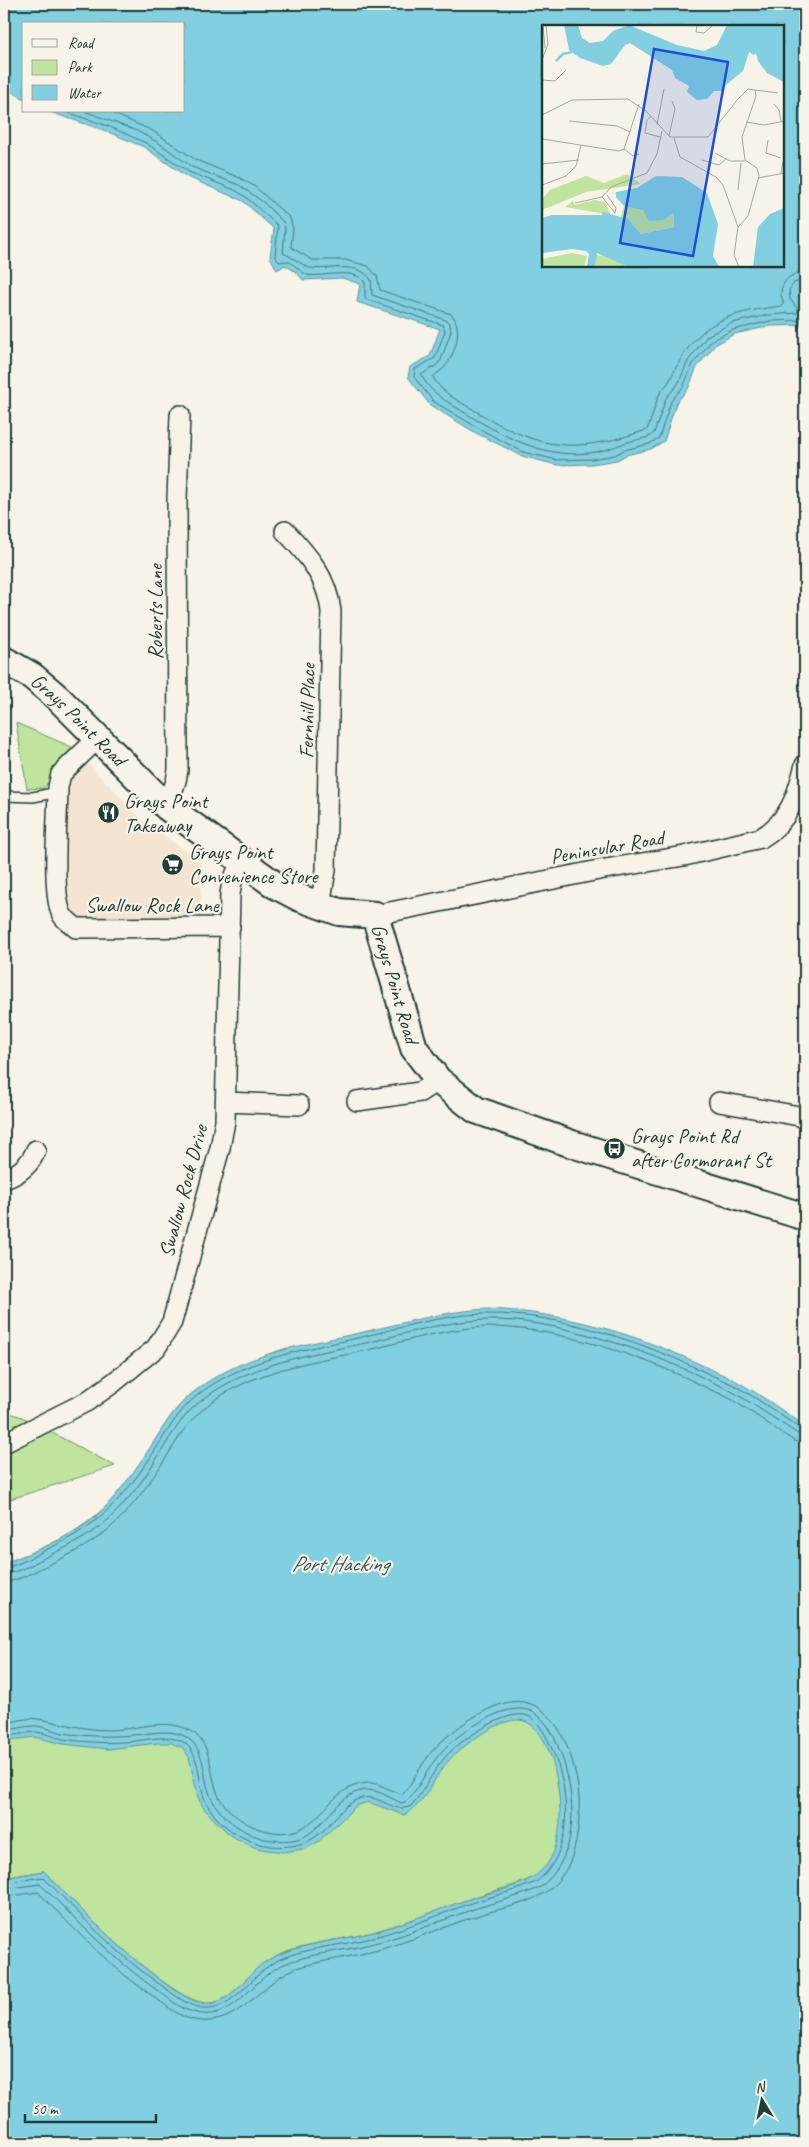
<svg xmlns="http://www.w3.org/2000/svg" width="809" height="2147" viewBox="0 0 809 2147" font-family="Caveat,sans-serif">
<style>
.built{fill:#f6e4d3}
.green{fill:#bfe49e;stroke:#6f9069}
.water{fill:#82cfe1;stroke:#5a959c;fill-rule:evenodd}
.lines{fill:none;stroke-linecap:round;stroke-linejoin:round}
.shore{stroke:#477779;stroke-width:1}
.lane-casing{stroke:#1f3d34;stroke-width:12}
.street-casing{stroke:#1f3d34;stroke-width:22}
.secondary-casing{stroke:#1f3d34;stroke-width:30}
.lane{stroke:#f7f3e8;stroke-width:9}
.street{stroke:#f7f3e8;stroke-width:19}
.secondary{stroke:#f7f3e8;stroke-width:26}
.labels{text-anchor:middle;dominant-baseline:central;stroke-width:4.5;stroke-linejoin:round;paint-order:stroke}
.street-label{font-size:21px;fill:#1f3d34;stroke:#f7f3e8}
.poi-label{font-size:21px;fill:#1f3d34;stroke:#f7f3e8;text-anchor:start}
.water-label{font-size:22px;font-style:italic;fill:#335a57;stroke:#f7f3e8}
.inset-river{fill:none;stroke:#82cfe1;stroke-width:2.5}
.inset-road{fill:none;stroke:#a1aaa0;stroke-width:1}
.view{fill:#1d4ed8;fill-opacity:0.15;stroke:#1d4ed8;stroke-width:2.5}
.inset-edge{fill:none;stroke:#1f3d34;stroke-width:2.5}
</style>
<rect width="100%" height="100%" fill="#f7f3e8"/>
<filter id="ink" filterUnits="userSpaceOnUse"><feTurbulence type="fractalNoise" baseFrequency=".02" numOctaves="2"/><feDisplacementMap in="SourceGraphic" scale="10" xChannelSelector="R" yChannelSelector="G"/><feConvolveMatrix kernelMatrix="1 2 1 2 8 2 1 2 1" color-interpolation-filters="sRGB"/></filter>
<g filter="url(#ink)">
<path class="built" d="M83,758L143,821L201,862V916L131,918L130,923H76L62,907L63,777Z"/>
<path class="green" d="M16,723L74,748L44,788L27,789Z
M287,1348L758,1554L545,1868L534,1877C513,1887 491,1891 469,1899C436,1911 403,1924 369,1933C341,1940 311,1942 284,1952C276,1955 268,1960 261,1965C245,1978 229,2004 207,2003C169,2002 72,1901 44,1871L4,1878V1563C34,1552 70,1538 95,1516C115,1500 131,1476 146,1455C159,1435 170,1413 188,1397C216,1372 253,1359 287,1348Z
M4,1411L22,1417L115,1466L4,1501Z"/>
<path class="water" d="M4,4H805V289L800,293L805,303V325L771,326L734,334L715,345L697,367L688,389L676,403L664,441L651,449L626,455L617,460L592,464L557,465L522,456L476,433L430,405L408,377L410,367L430,356L440,329L357,302L360,284L342,278L303,280L296,272L285,265L277,270L270,257L274,229L243,201L187,177L144,147L106,131L47,111H184V24H24V99L4,87ZM543,26H783V266H543Z
M487,1309C564,1312 641,1335 710,1369C719,1373 729,1377 738,1382C761,1395 783,1411 805,1426V2143H4V1878L44,1871C70,1899 172,2005 208,2004C230,2003 246,1977 262,1964C269,1959 277,1955 286,1952C313,1942 342,1940 370,1933C405,1924 438,1909 473,1898C496,1890 526,1887 543,1869C563,1848 562,1808 557,1782C554,1761 542,1718 515,1720C494,1722 456,1750 444,1766C431,1783 424,1805 404,1815L368,1802L356,1806L318,1842L304,1849L283,1852L261,1849L251,1846L230,1835L204,1809L198,1797L189,1757L183,1748L172,1743H157L108,1749L63,1744L34,1737L4,1741V1563C34,1552 70,1538 95,1517C114,1500 131,1476 145,1455C159,1435 170,1413 188,1397C237,1353 306,1345 368,1331C407,1322 446,1311 487,1309Z"/>
<g class="lines">
<path class="shore" d="M63,111L108,126L146,143L189,172L235,190L246,197L278,226L275,256L279,262L288,261C292,263 304,274 307,275C322,278 356,266 365,283V299L443,325L445,331L435,358L415,369L414,377L433,401L478,428L523,452L557,460L592,459L615,455L624,450L649,444L659,438L671,401L683,387L693,364L712,340L733,330L770,321L805,320
M84,111L137,131L159,143L192,167L239,185L263,202L284,223L285,229L283,253C291,256 307,268 310,268C328,271 359,260 371,280L372,295L446,320L450,324L451,331L441,360L437,365L421,375C431,394 449,403 467,414C516,444 565,468 622,444C631,440 642,440 651,436L654,433L666,398L678,384L688,361L707,336L732,323L769,315L797,313L798,310L790,299L789,290L794,283L805,279
M107,111L153,131L196,160L240,178L254,186L290,218L293,229L291,247L312,260H345L368,266L377,276L380,290L451,314C464,327 455,354 445,367C442,371 436,373 433,377C441,393 459,401 474,410C542,451 572,454 647,430C652,419 654,407 658,397C661,389 668,385 671,378C697,322 724,313 783,306C784,302 782,300 781,295C780,281 793,272 805,272
M4,1568C20,1565 35,1555 50,1548C98,1525 120,1502 150,1458C163,1439 173,1419 189,1403C227,1365 294,1351 344,1341C392,1331 439,1314 488,1314C560,1313 646,1343 711,1375C719,1379 728,1382 736,1386C758,1399 779,1414 801,1429H805
M4,1574C19,1573 36,1562 50,1555C67,1547 86,1538 101,1526C123,1508 141,1483 156,1460C168,1441 179,1420 196,1405C239,1368 299,1356 352,1346C396,1337 440,1321 486,1320C553,1318 644,1349 704,1378C713,1383 724,1387 733,1392C755,1405 776,1420 798,1434L805,1436
M4,1582C20,1581 36,1570 50,1564C69,1555 88,1546 105,1532C127,1515 145,1489 160,1467C173,1448 183,1427 200,1412C238,1376 301,1363 350,1354C396,1345 441,1328 488,1327C556,1327 640,1355 701,1385C710,1390 720,1393 729,1398C751,1411 772,1427 794,1441L805,1443
M4,1723C15,1722 27,1717 38,1719C62,1723 85,1730 109,1730C131,1730 152,1722 173,1725C180,1726 189,1729 194,1733C211,1746 210,1770 216,1789C221,1808 244,1825 263,1830C322,1846 321,1787 367,1783C380,1782 391,1792 403,1794C413,1782 420,1766 430,1754C446,1734 484,1706 510,1702C557,1695 576,1761 579,1797C580,1819 578,1843 569,1864C563,1876 555,1886 544,1893C525,1905 501,1908 480,1915C444,1926 410,1942 374,1951C351,1957 326,1960 303,1966C260,1977 242,2030 194,2020C180,2017 168,2007 157,1999C112,1969 75,1930 38,1892L4,1897
M4,1730C14,1730 24,1726 34,1726C43,1726 54,1731 63,1733C90,1737 116,1737 143,1734C158,1732 178,1729 190,1740C205,1752 203,1775 209,1792C216,1815 243,1834 265,1839C277,1841 292,1842 303,1837C326,1827 340,1789 369,1790C380,1791 391,1798 401,1803L407,1801C422,1784 430,1762 447,1746C464,1730 504,1703 528,1710C542,1714 552,1731 557,1744C576,1788 583,1856 539,1888C518,1897 496,1902 474,1909C439,1921 406,1936 370,1944C341,1952 309,1953 282,1965C251,1979 233,2025 193,2012C181,2009 171,2000 161,1993C116,1962 79,1922 40,1884L4,1889
M4,1736C14,1736 24,1733 34,1732C43,1732 54,1737 63,1739C90,1743 116,1744 142,1740C156,1738 175,1735 186,1744C200,1756 198,1779 203,1794C215,1835 275,1860 312,1839C329,1830 337,1810 354,1801C378,1788 391,1816 411,1806C426,1789 434,1767 451,1751C465,1738 508,1708 528,1716C540,1722 547,1737 552,1749C570,1790 575,1852 536,1882C515,1891 493,1896 471,1903C438,1915 405,1929 371,1938C341,1946 308,1947 280,1959C251,1972 231,2019 194,2006C183,2002 172,1993 162,1986C117,1955 81,1915 43,1877L4,1883"/>
<defs>
<path id="lane" d="M4,796L33,797L58,792"/>
<path id="street" d="M285,531C308,555 327,577 331,611L326,870L320,906
M97,739L61,774L58,787C58,814 51,894 62,915C65,920 72,924 76,928L230,927
M167,807L176,781L178,770L177,499L180,415
M375,915L599,870L684,856L761,838C790,821 797,795 805,765
M357,1101L420,1092L438,1080
M226,1102L299,1105
M719,1102L805,1117
M4,1179C18,1175 31,1164 36,1150
M4,1443L86,1402L113,1383L156,1348L172,1322L220,1148L225,1121L230,894L232,882L241,862"/>
<g id="secondary">
<path id="s1" d="M4,660L32,676L58,698L167,807L275,885L300,898L339,912L375,915L414,1048L438,1080L476,1110L572,1144L805,1217"/>
</g>
</defs>
<use href="#lane" class="lane-casing"/>
<use href="#street" class="street-casing"/>
<use href="#secondary" class="secondary-casing"/>
<use href="#lane" class="lane"/>
<use href="#street" class="street"/>
<use href="#secondary" class="secondary"/>
</g>
</g>
<defs>
<symbol id="restaurant-disc" viewBox="-11 -11 22 22"><circle r="9.5" fill="#1f3d34" stroke="#f7f3e8"/><path d="M-5-6h1v4h1v-4h1v4h1v-4h1v5L-1.5 .5V6h-2V.5L-5-1ZM5-6V6H3V1.5H1.5Q1.5-4 5-6Z" fill="#fff"/></symbol>
<symbol id="supermarket-disc" viewBox="-11 -11 22 22"><circle r="9.5" fill="#1f3d34" stroke="#f7f3e8"/><path d="M-6-5.5h2.5l.6 2H6L4.5 2H-2.5L-4.4-4H-6ZM-1.5 3.2a1.3 1.3 0 1 0 .1 0ZM3 3.2a1.3 1.3 0 1 0 .1 0Z" fill="#fff"/></symbol>
<symbol id="bus-disc" viewBox="-11 -11 22 22"><circle r="9.5" fill="#1f3d34" stroke="#f7f3e8"/><path d="M-5-6H5V4H4V6H2V4H-2V6H-4V4H-5ZM-3.5-4V0h7V-4ZM-3.5 1.2v1.5H-2V1.2ZM2 1.2v1.5H3.5V1.2Z" fill="#fff"/></symbol>
</defs>
<g fill-rule="evenodd">
<use href="#restaurant-disc" x="96" y="800" width="25" height="25"/>
<use href="#supermarket-disc" x="160" y="852" width="25" height="25"/>
<use href="#bus-disc" x="602" y="1136" width="25" height="25"/>
</g>
<g class="labels">
<g class="street-label">
<text transform="translate(155 612) rotate(-90)">Roberts Lane</text>
<text transform="translate(307 711) rotate(-89)">Fernhill Place</text>
<text stroke="none"><textPath href="#s1" startOffset="96">Grays Point Road</textPath></text>
<text transform="translate(607 847) rotate(-10)">Peninsular Road</text>
<text x="152" y="905">Swallow Rock Lane</text>
<text stroke="none"><textPath href="#s1" startOffset="531">Grays Point Road</textPath></text>
<text transform="translate(183 1191) rotate(-75)">Swallow Rock Drive</text>
</g>
<g class="poi-label">
<text x="124" y="801">Grays Point<tspan x="124" dy="24">Takeaway</tspan></text>
<text x="189" y="852">Grays Point<tspan x="189" dy="24">Convenience Store</tspan></text>
<text x="631" y="1136">Grays Point Rd<tspan x="631" dy="24">after Cormorant St</tspan></text>
</g>
<g class="water-label">
<text x="340" y="1564">Port Hacking</text>
</g>
</g>
<g transform="translate(542 25)">
<rect width="242" height="242" fill="#f7f3e8"/>
<path d="M85,149L99,159L44,167L0,185V174L8,165L44,151L62,158ZM113,151L156,177L132,202L99,209L86,194H78L82,181L73,168L95,163ZM52,175L63,177L69,190L23,182L31,176L33,180ZM30,228L45,231L42,242H0V234ZM55,228L113,242H53L54,230L60,231Z" fill="#bfe49e"/>
<path d="M22,0H36L40,13L48,18L61,16L71,6L87,0L135,20L162,26L175,20L185,0H242V57L225,48L216,36L214,28L212,30L207,27L201,46L180,63L181,66H172L165,74L155,75L145,67L147,61L133,53L130,45L88,18L83,20L69,39L61,41L38,33L27,25ZM115,151L140,152L165,168L176,199L171,231L177,242H87L55,228L53,242H45L47,229L44,226L30,224L0,228V193L10,190H60L61,187L86,194L99,209L132,202V188L121,195L107,196L101,185L82,181L74,172V167L95,163ZM242,183V242H211L216,202L228,189Z" fill="#82cfe1"/>
<path class="inset-river" d="M14,36L21,29L30,27"/>
<path class="inset-road" d="M1,0L3,23M155,0L154,7L162,8L171,0M0,35L6,19L4,0M0,55L13,56L24,45M213,65L236,68M232,79L237,85L239,96M0,90L30,75L86,74L104,86L128,112H166L196,74L206,64L213,65L214,71L200,112L203,135L215,143L217,151L206,191L196,202M109,92L105,95L103,108L118,112M27,96L75,101L88,107M204,97L222,100L243,96M115,100L122,64M127,111L133,84L130,76M132,113L138,132L174,152L181,160L196,202L192,230L197,242M0,114L77,126L82,124M226,115L224,128L239,133M82,124L97,79M82,124L91,131L97,129M173,128L188,136H203M160,135L177,140L184,134M0,139L37,135M239,148L243,126M216,153L243,148M0,160L24,151L34,141L39,120M196,165L199,138M60,172L73,188L74,183L65,170M33,178L60,172L69,162L105,148L115,129L120,106"/>
<path class="view" d="M112,24L186,37L151,231L78,218Z"/>
<rect width="242" height="242" class="inset-edge"/>
</g>
<rect width="809" height="2147" fill="none" stroke="#f7f3e8" stroke-width="20"/>
<rect x="10" y="10" width="789" height="2127" fill="none" stroke="#1f3d34" stroke-width="2" filter="url(#ink)"/>
<rect x="22" y="22" width="162" height="90" fill="#f7f3e8" stroke="#a1aaa0"/>
<rect x="32" y="39" width="25" height="8" fill="#f7f3e8" stroke="#a1aaa0"/>
<text x="68" y="48" font-size="15" fill="#1f3d34">Road</text>
<rect x="32" y="60" width="25" height="15" fill="#bfe49e" stroke="#a1aaa0"/>
<text x="68" y="72" font-size="15" fill="#1f3d34">Park</text>
<rect x="32" y="85" width="25" height="15" fill="#82cfe1" stroke="#a1aaa0"/>
<text x="68" y="98" font-size="15" fill="#1f3d34">Water</text>
<g transform="translate(762 2100) rotate(350)" stroke="#f7f3e8" stroke-width="4" paint-order="stroke">
<path d="M0-4L9 19L0 12L-9 19Z" fill="#1f3d34"/>
<text y="-8" font-size="14" font-weight="bold" text-anchor="middle" fill="#1f3d34">N</text>
</g>
<path d="M25 2114v8h131v-8" fill="none" stroke="#1f3d34" stroke-width="2.5"/>
<text x="32" y="2114" font-size="15" fill="#1f3d34" stroke="#f7f3e8" stroke-width="4" paint-order="stroke">50 m</text>
</svg>
